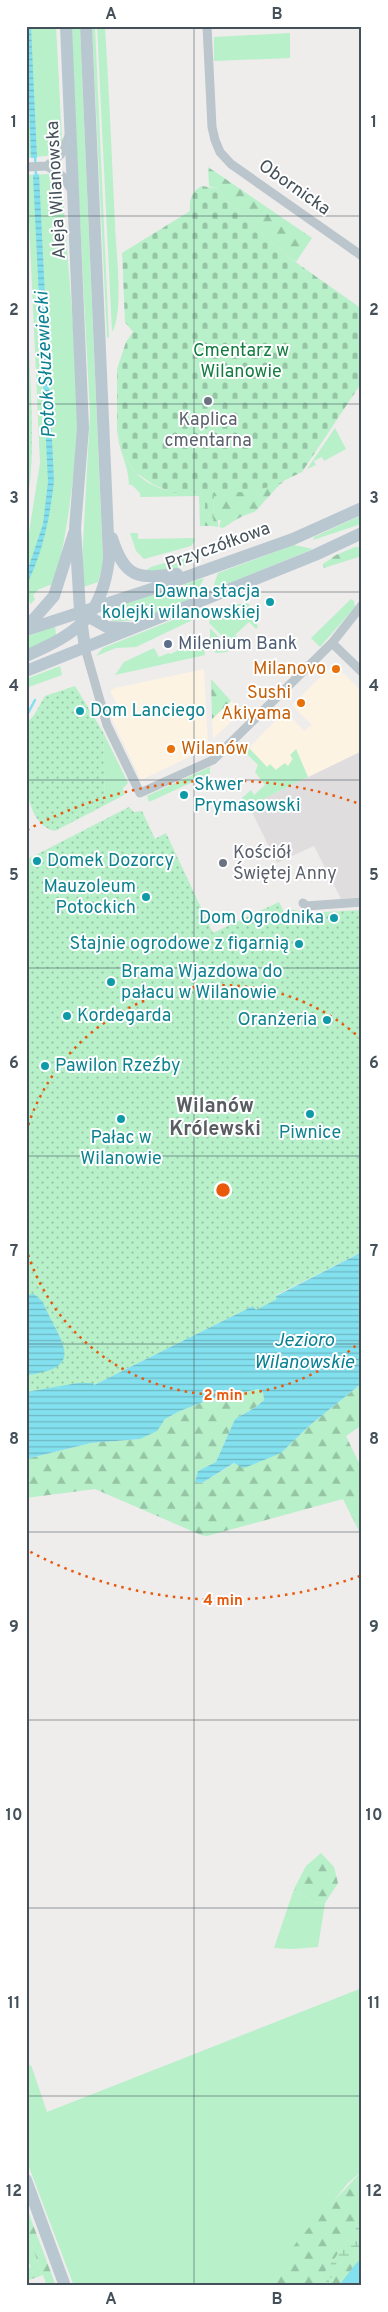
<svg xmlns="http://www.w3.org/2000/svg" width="388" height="2312" viewBox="0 0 388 2312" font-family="Overpass,sans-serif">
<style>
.commercial{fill:#fcf3e3}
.education{fill:#e0ddde}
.green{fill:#b7f0c9}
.forest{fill:url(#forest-firs)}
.wetland{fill:url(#wetland-marsh)}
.cemetery{fill:url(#cemetery-stones)}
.park{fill:url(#park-dots)}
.water{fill:url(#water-rules)}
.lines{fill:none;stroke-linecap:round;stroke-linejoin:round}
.stream{stroke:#83e0ee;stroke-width:2.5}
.river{stroke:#83e0ee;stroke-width:15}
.street{stroke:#bac5cc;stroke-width:9}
.secondary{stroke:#b9c7d1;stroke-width:12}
.grid{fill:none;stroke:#44515a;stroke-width:1;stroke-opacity:0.55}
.ring{fill:none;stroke:#e8590c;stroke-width:2.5;stroke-dasharray:2.5 5}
.worship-dot{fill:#6b7280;stroke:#fff;stroke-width:2}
.culture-dot{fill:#0f9aa8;stroke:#fff;stroke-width:2}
.service-dot{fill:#5c6f8a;stroke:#fff;stroke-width:2}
.food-dot{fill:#e8710a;stroke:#fff;stroke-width:2}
.labels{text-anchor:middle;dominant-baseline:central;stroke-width:4;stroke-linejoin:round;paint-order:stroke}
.street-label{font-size:18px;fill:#44515a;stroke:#fff}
.park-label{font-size:18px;fill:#137d40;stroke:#fff}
.worship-label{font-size:18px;fill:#5b616d;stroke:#fff}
.culture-label{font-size:18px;fill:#0d838f;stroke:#fff;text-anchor:start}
.service-label{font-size:18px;fill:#4e5e75;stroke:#fff;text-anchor:start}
.food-label{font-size:18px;fill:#c56008;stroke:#fff;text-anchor:end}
.water-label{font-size:19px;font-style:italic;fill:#088193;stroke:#fff}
.quarter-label{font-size:20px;font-weight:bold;fill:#595d61;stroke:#fff}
.centre{fill:#e8590c;stroke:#fff;stroke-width:2.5}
.ring-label{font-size:15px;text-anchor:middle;font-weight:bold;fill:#e8590c;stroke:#fff;stroke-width:4;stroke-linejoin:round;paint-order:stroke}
.neatline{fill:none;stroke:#44515a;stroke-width:2}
.grid-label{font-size:16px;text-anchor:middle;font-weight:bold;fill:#44515a}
</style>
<defs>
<pattern id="forest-firs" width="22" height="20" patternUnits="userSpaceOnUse" patternTransform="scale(1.25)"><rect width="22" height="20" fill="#b7f0c9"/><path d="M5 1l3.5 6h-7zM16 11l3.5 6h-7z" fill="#96c5a6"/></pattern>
<pattern id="wetland-marsh" width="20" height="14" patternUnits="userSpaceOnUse" patternTransform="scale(1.25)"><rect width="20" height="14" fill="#b7f0c9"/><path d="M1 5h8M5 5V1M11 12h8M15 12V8" fill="none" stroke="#96c5a6"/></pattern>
<pattern id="cemetery-stones" width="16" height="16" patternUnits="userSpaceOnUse" patternTransform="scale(1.25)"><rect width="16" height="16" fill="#b7f0c9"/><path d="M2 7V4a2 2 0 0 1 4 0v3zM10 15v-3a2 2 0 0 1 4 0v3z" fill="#96c5a6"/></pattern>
<pattern id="park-dots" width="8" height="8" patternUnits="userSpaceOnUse" patternTransform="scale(1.25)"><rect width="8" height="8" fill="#b7f0c9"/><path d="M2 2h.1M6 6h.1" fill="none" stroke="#96c5a6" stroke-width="1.8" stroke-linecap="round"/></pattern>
<pattern id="water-rules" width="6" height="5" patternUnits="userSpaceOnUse" patternTransform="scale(1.25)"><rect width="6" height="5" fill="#83e0ee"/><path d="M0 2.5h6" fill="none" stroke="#6db8c4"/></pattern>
</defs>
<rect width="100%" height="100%" fill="#efecec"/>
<path class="commercial" d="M334,664L362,692V751L308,777L296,749L288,766L281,765L276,770L267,767L249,748L285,711L304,731L312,725L292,705Z
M204,669L208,743L203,745L204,750L141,780L109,713V708L117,704L110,691L115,688Z
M231,701L242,711L213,739L212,719Z"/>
<path class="education" d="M362,751V897L341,899L314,846L277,863L249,806Z"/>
<path class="green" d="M26,26H56L62,141L55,155L26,158Z
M70,26H80L103,563L98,582L83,587L82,564L90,414Z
M92,26H95L109,338L107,337Z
M97,26H105C109,93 112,159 115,226C116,250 124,314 112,332Z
M290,33V58L214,61V37Z
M51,174L61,182L63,195C68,275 78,354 77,434C76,460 72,485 69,510C65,535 61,561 53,584L39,589L33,595L35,599L31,604L29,601L26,602V552L40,463L27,175Z
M335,428L346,449L324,461L322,457L314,461L316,465L307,469Z
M117,430C127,482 157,495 205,493V526H200L199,496L140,497V493L132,485H129C129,465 118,450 117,430Z
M362,515V524L358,525L313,540L314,537Z
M130,533H138V539L194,538L195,541L191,546L144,559L136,551Z
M294,545L313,549L212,590L218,573Z
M194,554L199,561L168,571L143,572L151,567Z
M204,578L198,590V595C176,604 126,632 104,617L108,612L116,607Z
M351,599L354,601L355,607L320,647L311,638Z
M244,603L249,604L258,627L256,629L249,622L235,635L239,640L232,646L209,623L213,613L218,608Z
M203,608V615L136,647L116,648L96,656L103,648Z
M55,626L56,635L26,651V637Z
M210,628L231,649L227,652L216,653L210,647Z
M196,640V644L189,647L190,651L204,648L205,655L115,675L124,662L154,648L159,657L169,653L171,654Z
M60,666L62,675L26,688V679Z
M103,732L128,783L123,788L124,795L105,805Z
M249,748L267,767L270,764L276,770L285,763L288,766L293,759L290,755L296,749L308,777L249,806L242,798L251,790L254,795L265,785L255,772L258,765L245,752Z
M210,767V774L149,802L147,796Z
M294,1889L312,1902L325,1903L318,1947L293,1949L274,1948Z
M362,1988V2171L348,2183L266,2286H74L26,2159V2067L31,2065L47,2112Z
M26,2230L40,2268L26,2273V2269L31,2267L26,2256Z"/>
<path class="forest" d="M208,167L312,238L296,262L287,256L226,200L219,189L209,186Z
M284,481C277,486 257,511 254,512C241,516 235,520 223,528L219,527L221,520H218V527L213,526L214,492C239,492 261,492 284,481Z
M355,547H362V556L324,568L323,564L336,555Z
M211,679L231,701L212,719Z
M362,1383V1425L346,1436L362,1469V1537L343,1499L207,1536L201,1535L95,1489L26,1498V1459L91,1443L140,1439L165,1419L180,1411L211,1399L240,1391L258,1389L263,1392L264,1400L256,1407L235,1419L216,1462L198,1471L195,1482L202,1483L235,1463L281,1453L309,1426Z
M321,1853L334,1867L338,1883L325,1903L312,1902L294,1889L306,1866Z
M362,2171V2220L315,2286H266L301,2236Z
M26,2206L56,2286H47L43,2275L26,2281V2273L40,2268L26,2230Z
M362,2254V2286H329V2281L342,2261Z"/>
<path class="wetland" d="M362,2220V2254L342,2261L329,2281V2286H315Z"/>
<path class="cemetery" d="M202,186L219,189L226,200L287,256L362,309V382L302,472L273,486L249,492H214L213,526H205V493H174L154,485L135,472L123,454L117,430V369L126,342L133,332L125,322L122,253L190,211C189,199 192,191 202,186Z"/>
<path class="park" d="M26,348H29C31,402 36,456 26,510Z
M75,686L103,732L105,805L55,831C18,823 26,752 26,724L34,715L45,696Z
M129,807L134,812L142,811L155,839L166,833L213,933L279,902L284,912L290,909L307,913L362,910V1252L276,1295L278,1299L256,1311L253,1306L94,1385L62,1387L26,1392V860Z"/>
<path class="water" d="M26,26H31L37,158H31Z
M39,174L54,481C50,517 43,552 27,584L26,575L43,524L48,482L33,175Z
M362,1252V1383L309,1426L281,1453L244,1468L234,1463L202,1483L195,1482L198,1471L216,1462L235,1419L256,1407L264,1400L263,1392L258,1389L211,1399L180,1411L165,1419L157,1431L140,1439L91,1443L26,1459V1392L78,1383H93L94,1385L253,1306L256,1310L277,1299L276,1296Z
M34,1294L42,1301L45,1307C61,1343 87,1368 26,1375V1295Z"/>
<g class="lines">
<path class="stream" d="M35,155L36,177
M26,717L35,700"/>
<path class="river" d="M348,2286L362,2268"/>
<path class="street" d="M207,26L212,127L215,140L220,152L231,164L362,256
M47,166L61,154L69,136
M47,166L62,176L73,192
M26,167L47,166
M332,643L362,672
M85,648L107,725L140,793L213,760L332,643L362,605
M303,903L306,906L362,902"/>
<path class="secondary" d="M66,26L83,428L75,528L80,611L85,648
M112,538C125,579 138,579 177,574
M82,613L107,627L128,628
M26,628L54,596L74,533
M26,630L161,586L293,539L362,508
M26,656C77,633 102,618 109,559L86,26
M26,671L315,555L362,533
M26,2180L65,2286"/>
</g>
<path class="grid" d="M194,26V2286M26,216H362M26,404H362M26,592H362M26,780H362M26,968H362M26,1156H362M26,1344H362M26,1532H362M26,1720H362M26,1908H362M26,2096H362"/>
<g class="ring">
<path d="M361 1341A205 205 0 0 1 26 1248M26 1132A205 205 0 0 1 361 1039"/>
<path d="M360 1576A410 410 0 0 1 27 1550M27 830A410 410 0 0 1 360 804"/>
</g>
<g class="worship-dot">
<circle cx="208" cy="401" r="5"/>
<circle cx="223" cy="863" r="5"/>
</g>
<g class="culture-dot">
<circle cx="270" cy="602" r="5"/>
<circle cx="80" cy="711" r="5"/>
<circle cx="184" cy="795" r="5"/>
<circle cx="37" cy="861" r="5"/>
<circle cx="146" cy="897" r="5"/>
<circle cx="334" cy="918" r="5"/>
<circle cx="299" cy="944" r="5"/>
<circle cx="111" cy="982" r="5"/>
<circle cx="67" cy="1016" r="5"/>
<circle cx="327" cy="1020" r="5"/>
<circle cx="45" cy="1066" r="5"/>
<circle cx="310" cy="1114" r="5"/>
<circle cx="121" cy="1119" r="5"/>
</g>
<circle class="service-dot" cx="168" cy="644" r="5"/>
<g class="food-dot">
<circle cx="336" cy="669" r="5"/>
<circle cx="301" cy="703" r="5"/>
<circle cx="171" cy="749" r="5"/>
</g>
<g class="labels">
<g class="street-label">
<text transform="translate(294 188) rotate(35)">Obornicka</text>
<text transform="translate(57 190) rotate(-93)">Aleja Wilanowska</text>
<text transform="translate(218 547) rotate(-20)">Przyczółkowa</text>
</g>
<g class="park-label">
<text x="241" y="351">Cmentarz w<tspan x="241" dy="21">Wilanowie</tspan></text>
</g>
<g class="worship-label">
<text x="208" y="420">Kaplica<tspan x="208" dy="21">cmentarna</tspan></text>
<text x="233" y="853" text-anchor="start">Kościół<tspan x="233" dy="21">Świętej Anny</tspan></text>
</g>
<g class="culture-label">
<text x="260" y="592" text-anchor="end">Dawna stacja<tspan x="260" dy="21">kolejki wilanowskiej</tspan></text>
<text x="90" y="711">Dom Lanciego</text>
<text x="194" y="785">Skwer<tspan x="194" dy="21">Prymasowski</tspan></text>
<text x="47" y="861">Domek Dozorcy</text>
<text x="136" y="887" text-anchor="end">Mauzoleum<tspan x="136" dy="21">Potockich</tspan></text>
<text x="324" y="918" text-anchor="end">Dom Ogrodnika</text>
<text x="289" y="944" text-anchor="end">Stajnie ogrodowe z figarnią</text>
<text x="121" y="972">Brama Wjazdowa do<tspan x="121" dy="21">pałacu w Wilanowie</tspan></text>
<text x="77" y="1016">Kordegarda</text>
<text x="317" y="1020" text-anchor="end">Oranżeria</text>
<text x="55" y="1066">Pawilon Rzeźby</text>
<text x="310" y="1133" text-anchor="middle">Piwnice</text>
<text x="121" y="1138" text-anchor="middle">Pałac w<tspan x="121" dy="21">Wilanowie</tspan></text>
</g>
<g class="service-label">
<text x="178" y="644">Milenium Bank</text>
</g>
<g class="food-label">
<text x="326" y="669">Milanovo</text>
<text x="291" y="693">Sushi<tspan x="291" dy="21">Akiyama</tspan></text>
<text x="181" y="749" text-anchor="start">Wilanów</text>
</g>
<g class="water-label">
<text transform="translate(46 365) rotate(-93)">Potok Służewiecki</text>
<text x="304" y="1341">Jezioro<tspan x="304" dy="22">Wilanowskie</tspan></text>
</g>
<g class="quarter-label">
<text x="215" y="1107">Wilanów<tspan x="215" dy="23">Królewski</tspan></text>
</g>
</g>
<circle cx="223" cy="1190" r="8" class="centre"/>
<g class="ring-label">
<text x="223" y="1400">2 min</text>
<text x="223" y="1605">4 min</text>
</g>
<rect width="388" height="2312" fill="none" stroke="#ffffff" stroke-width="55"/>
<rect x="28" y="28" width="332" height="2256" class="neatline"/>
<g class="grid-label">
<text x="111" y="19">A</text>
<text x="277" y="19">B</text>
<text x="14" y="127">1</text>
<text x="374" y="127">1</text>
<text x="14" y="315">2</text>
<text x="374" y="315">2</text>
<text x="14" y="503">3</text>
<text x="374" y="503">3</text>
<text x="14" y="691">4</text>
<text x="374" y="691">4</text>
<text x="14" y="880">5</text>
<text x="374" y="880">5</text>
<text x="14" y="1068">6</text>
<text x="374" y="1068">6</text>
<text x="14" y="1256">7</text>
<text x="374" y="1256">7</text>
<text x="14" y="1444">8</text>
<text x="374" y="1444">8</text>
<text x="14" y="1632">9</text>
<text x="374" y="1632">9</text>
<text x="14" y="1820">10</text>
<text x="374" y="1820">10</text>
<text x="14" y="2008">11</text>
<text x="374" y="2008">11</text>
<text x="14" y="2196">12</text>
<text x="374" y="2196">12</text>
<text x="111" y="2304">A</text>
<text x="277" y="2304">B</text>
</g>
</svg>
